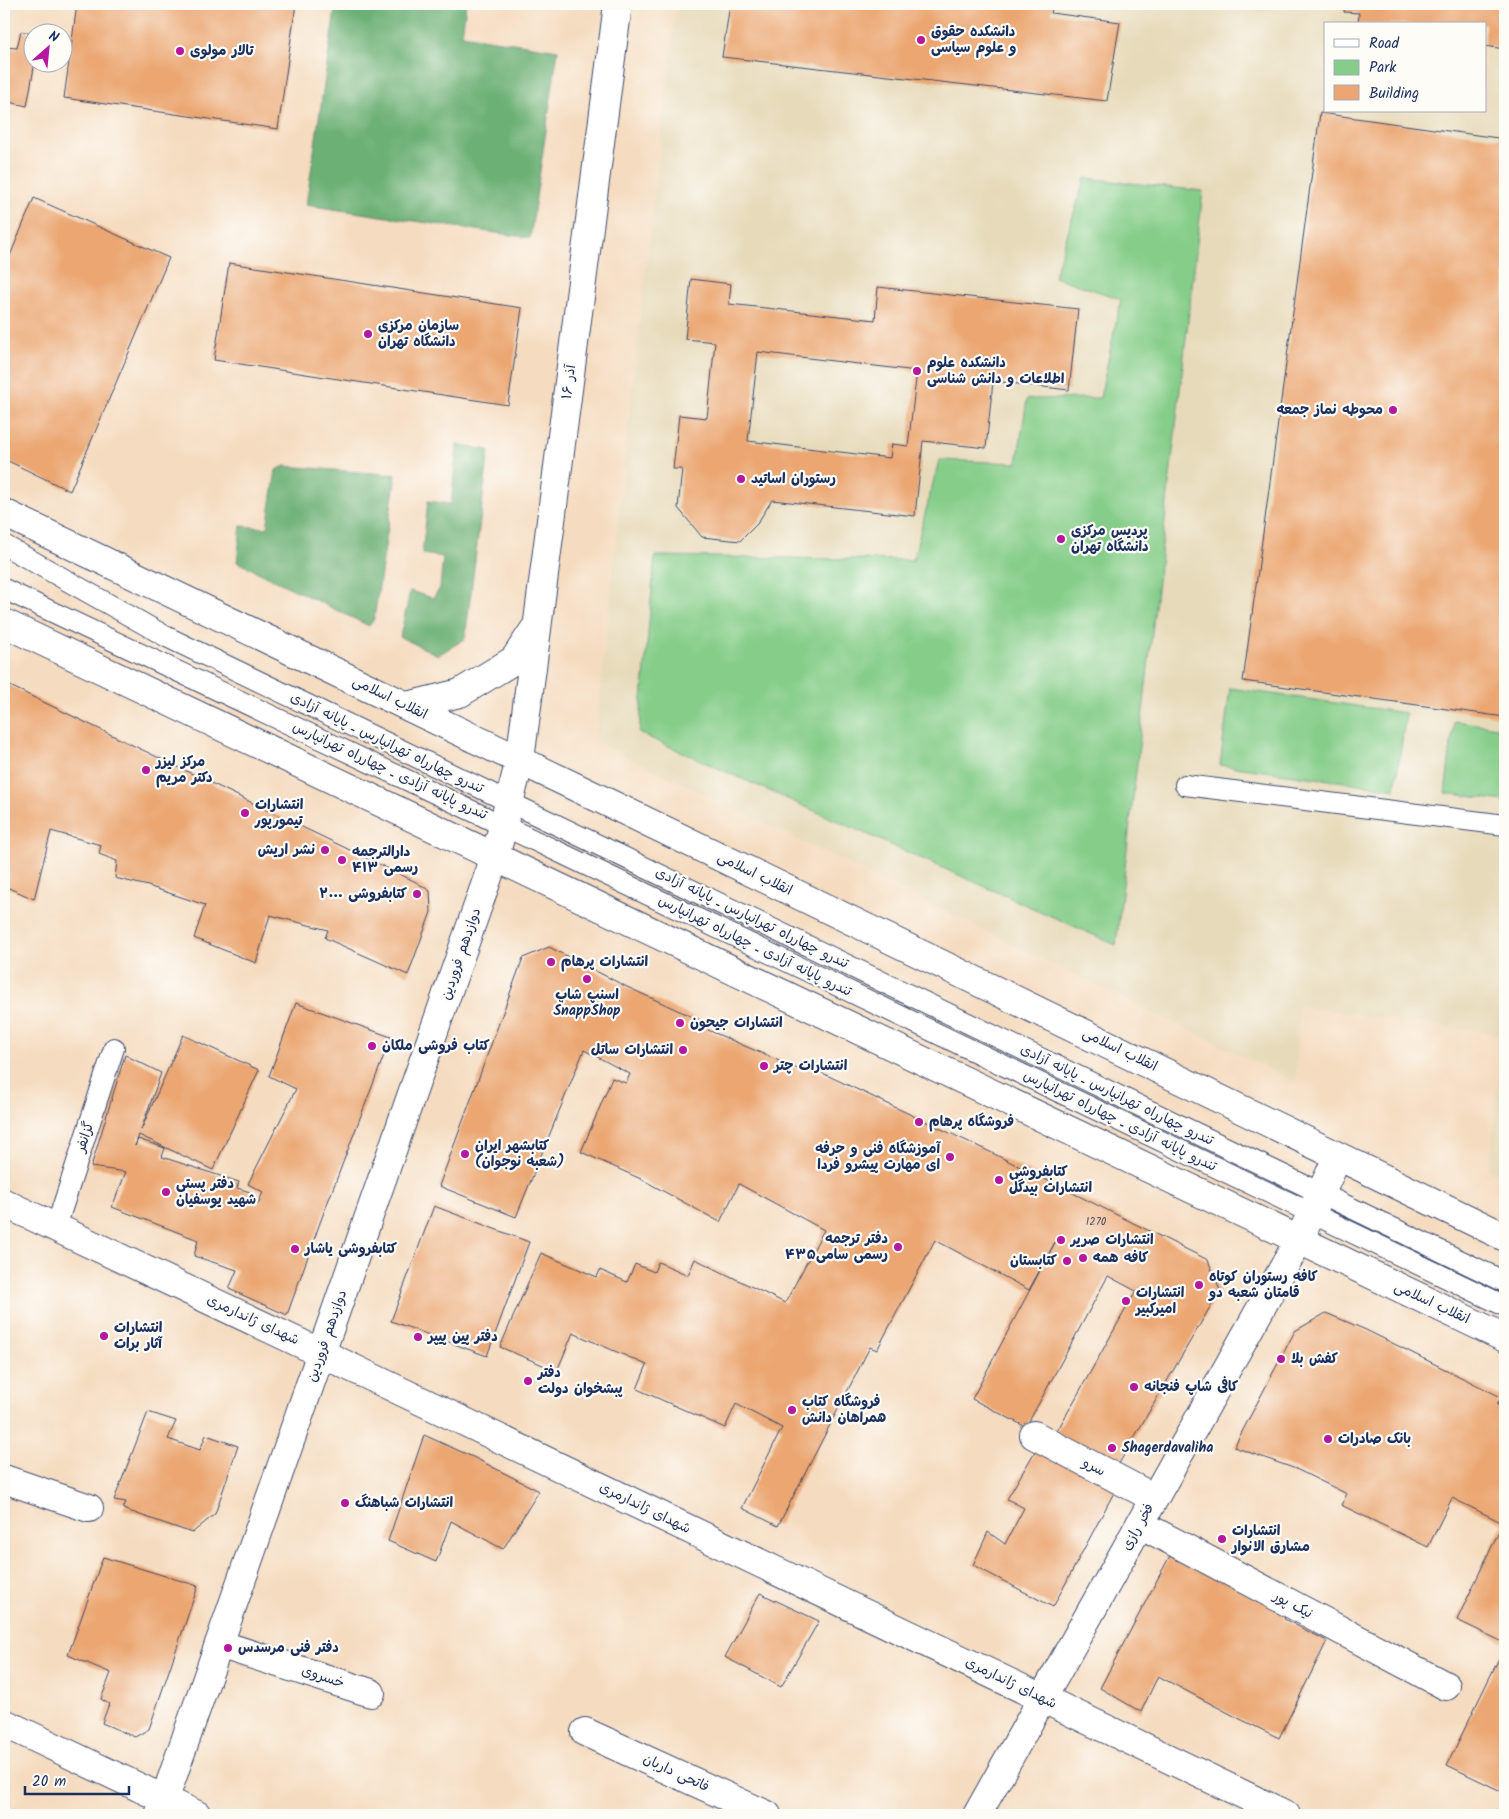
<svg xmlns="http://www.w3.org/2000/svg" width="1509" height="1819" viewBox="0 0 1509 1819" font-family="Kalam,'Playpen Sans Arabic',sans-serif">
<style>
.built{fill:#e7daba;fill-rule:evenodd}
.green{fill:#85cd89;stroke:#507e74}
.forest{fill:#6cb075;stroke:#44706a}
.building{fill:#eba671;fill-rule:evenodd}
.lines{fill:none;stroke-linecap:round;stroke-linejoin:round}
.service-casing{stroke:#3c496d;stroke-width:22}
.minor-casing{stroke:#3c496d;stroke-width:30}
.tertiary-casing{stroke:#3c496d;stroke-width:30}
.secondary-casing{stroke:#3c496d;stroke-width:30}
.primary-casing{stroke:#3c496d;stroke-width:30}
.service{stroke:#fff;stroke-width:20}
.minor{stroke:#fff;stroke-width:28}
.tertiary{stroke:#fff;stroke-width:28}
.secondary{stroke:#fff;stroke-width:28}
.primary{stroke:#fff;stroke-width:28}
.poi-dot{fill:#b5179e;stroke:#fdfcf7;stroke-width:2}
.labels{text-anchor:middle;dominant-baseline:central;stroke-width:4.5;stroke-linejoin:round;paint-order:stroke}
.number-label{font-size:11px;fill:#4f4d63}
.poi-label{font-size:14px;font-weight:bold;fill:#1b2f5e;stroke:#fdfcf7;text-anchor:start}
.street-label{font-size:14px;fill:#1b2f5e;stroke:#fdfcf7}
</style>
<rect width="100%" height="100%" fill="#fdfcf7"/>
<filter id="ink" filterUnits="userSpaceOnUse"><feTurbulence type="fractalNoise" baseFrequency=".02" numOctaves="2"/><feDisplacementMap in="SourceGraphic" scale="10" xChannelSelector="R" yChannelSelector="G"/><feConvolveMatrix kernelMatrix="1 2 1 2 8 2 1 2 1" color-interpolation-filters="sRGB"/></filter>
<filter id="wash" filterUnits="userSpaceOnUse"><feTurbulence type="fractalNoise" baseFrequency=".0096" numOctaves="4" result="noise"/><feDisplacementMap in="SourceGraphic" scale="20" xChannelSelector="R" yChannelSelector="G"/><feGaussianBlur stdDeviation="1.12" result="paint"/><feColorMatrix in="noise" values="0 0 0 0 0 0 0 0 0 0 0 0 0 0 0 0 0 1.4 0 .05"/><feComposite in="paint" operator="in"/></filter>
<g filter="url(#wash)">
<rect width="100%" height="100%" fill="#f5dbbf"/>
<path class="built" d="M676,4H1505V1178L1489,1170L1503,1035L1299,1006L1296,1082L595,741L638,337ZM1325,24H1485V111H1325Z"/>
<path class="green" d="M1085,178L1203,191L1116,945L639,733L655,556L913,560L939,460L1017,463L1027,399L1100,398L1121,299L1054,277Z
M1230,688L1406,713L1395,789L1220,765Z
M1454,721L1505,728V801L1445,793Z"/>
<path class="forest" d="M336,4H466L462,35L558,50L530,238L306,205Z
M457,445L489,450L465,639L438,655L400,637L410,591L433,598L440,588L443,557L422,554L428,501L451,504Z
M285,466L396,475L374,619L369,626L237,562L241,526L267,528L276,470Z"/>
<g id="blocks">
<path class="building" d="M77,4H296L278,129L64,98Z
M730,4H1053L1051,13L1120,22L1107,101L722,57Z
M1345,4H1505V49L1485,46V24H1358L1359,13L1344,12Z
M21,31L32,34V62H35L27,106L4,101V47L17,48Z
M1320,113L1505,139V717L1243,681Z
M34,198L169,258L70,491L4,459V270Z
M229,263L522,308L508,405L214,360Z
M691,279L731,284L729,304L875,320L878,287L1078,309L1069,390L993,381L986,448L923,441L915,516L772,500L757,524L740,541L702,537L678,508L682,469H673L679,415L707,418L715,342L685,339ZM758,352L917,371L908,446L892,444L890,458L748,441Z
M4,683L416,882L430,891L431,912L408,975L325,938L328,930L270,915L256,963L194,938L205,905L148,886L115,878L117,861L99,854L101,845L51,831L34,899L4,886Z
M549,947L625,986L710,1025L708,1030L800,1070L803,1064L986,1150L1208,1260L1220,1290L1117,1467L1056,1433L1136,1291L1108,1276L1026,1427L972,1399L1060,1233L1029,1290L935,1240L877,1350L870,1347L778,1526L742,1508L782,1428L736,1404L725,1428L637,1389L647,1365L573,1333L557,1371L500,1347L541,1253L597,1277L600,1270L627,1282L635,1264L654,1272L658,1262L688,1275L695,1259L785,1303L824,1230L739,1184L720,1222L641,1179L581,1152L612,1078L626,1083L630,1074L584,1050L516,1217L439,1186L523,958Z
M296,1003L391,1037L321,1220L287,1315L229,1289L237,1270L194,1256L198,1240L112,1207L126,1172L91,1167L125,1055L161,1073L141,1130L183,1035L259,1070L213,1170L139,1135L135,1146L138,1139L165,1148L162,1157L239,1182L237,1188L250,1192L247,1201L258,1204L263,1192L248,1184L296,1089L269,1076Z
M434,1206L529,1242L487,1356L391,1321Z
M1326,1313L1366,1330L1501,1397L1497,1405L1505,1409V1643L1457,1620L1503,1523L1452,1498L1428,1547L1341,1505L1347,1494L1296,1469L1234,1447L1295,1331Z
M148,1412L176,1421L168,1439L200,1450L206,1435L238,1446L215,1514L192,1533L123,1509L126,1502L114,1500Z
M424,1435L475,1458L539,1491L503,1549L451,1521L436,1562L388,1541Z
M1037,1448L1117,1487L1053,1607L973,1565L988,1532L1005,1544L1024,1508L1007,1499Z
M1174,1548L1286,1614L1284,1619L1327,1641L1279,1738L1238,1718L1158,1676L1141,1712L1100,1688Z
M103,1557L198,1586L149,1729L135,1737L102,1723L109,1704L101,1699L111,1673L68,1655Z
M760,1593L819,1621L781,1687L725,1657Z
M1504,1648L1505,1649V1782L1501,1791L1447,1765Z"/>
</g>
</g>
<g filter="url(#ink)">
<use href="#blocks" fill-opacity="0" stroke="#3c496d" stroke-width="1"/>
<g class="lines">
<defs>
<path id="service" d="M4,545L167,637L1505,1282
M4,589L563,854L1505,1306
M1185,785L1505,825
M56,1227L114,1048"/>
<path id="minor" d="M1034,1435L1154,1498
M4,1479L89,1508
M1140,1524L1446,1686
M219,1644L371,1693
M585,1732L767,1815"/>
<path id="tertiary" d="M407,706L460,693L514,660L534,630
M520,760L618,4
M4,1203L321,1353L1286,1815
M4,1723L197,1815
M977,1815L1299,1240"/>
<path id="secondary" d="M159,1815L495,857"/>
<path id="primary" d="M4,513L590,794L1505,1237
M4,623L1505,1338
M495,857L520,760
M1299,1240L1338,1156"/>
</defs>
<use href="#service" class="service-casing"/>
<use href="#minor" class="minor-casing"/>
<use href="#tertiary" class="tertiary-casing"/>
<use href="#secondary" class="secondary-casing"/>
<use href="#primary" class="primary-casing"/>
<use href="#service" class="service"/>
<use href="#minor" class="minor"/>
<use href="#tertiary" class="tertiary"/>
<use href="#secondary" class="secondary"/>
<use href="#primary" class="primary"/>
</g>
</g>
<g class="poi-dot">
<circle cx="921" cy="40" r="5"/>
<circle cx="180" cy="51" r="5"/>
<circle cx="368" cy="334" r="5"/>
<circle cx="917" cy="371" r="5"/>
<circle cx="1393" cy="410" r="5"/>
<circle cx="741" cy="479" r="5"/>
<circle cx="1061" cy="539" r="5"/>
<circle cx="146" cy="770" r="5"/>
<circle cx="245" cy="813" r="5"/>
<circle cx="325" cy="850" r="5"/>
<circle cx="342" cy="860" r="5"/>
<circle cx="417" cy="894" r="5"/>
<circle cx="551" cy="962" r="5"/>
<circle cx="587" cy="979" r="5"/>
<circle cx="680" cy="1023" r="5"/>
<circle cx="372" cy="1046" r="5"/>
<circle cx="683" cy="1050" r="5"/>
<circle cx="764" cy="1066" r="5"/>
<circle cx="919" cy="1122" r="5"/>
<circle cx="465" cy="1154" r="5"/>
<circle cx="950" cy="1157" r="5"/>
<circle cx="999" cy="1180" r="5"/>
<circle cx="166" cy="1192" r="5"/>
<circle cx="1061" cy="1240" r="5"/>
<circle cx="898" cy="1247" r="5"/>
<circle cx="295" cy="1249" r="5"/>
<circle cx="1083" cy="1258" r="5"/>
<circle cx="1067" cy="1261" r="5"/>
<circle cx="1199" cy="1285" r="5"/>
<circle cx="1126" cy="1301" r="5"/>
<circle cx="104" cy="1336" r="5"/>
<circle cx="418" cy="1337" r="5"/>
<circle cx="1281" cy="1359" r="5"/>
<circle cx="528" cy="1381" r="5"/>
<circle cx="1134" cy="1387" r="5"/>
<circle cx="792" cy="1410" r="5"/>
<circle cx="1328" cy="1439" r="5"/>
<circle cx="1112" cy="1448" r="5"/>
<circle cx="345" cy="1503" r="5"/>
<circle cx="1222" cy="1539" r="5"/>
<circle cx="228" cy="1648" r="5"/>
</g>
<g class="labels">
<g class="number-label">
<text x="1096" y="1222">1270</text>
</g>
<g class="poi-label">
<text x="931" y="32">دانشکده حقوق<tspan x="931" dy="16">و علوم سیاسی</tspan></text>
<text x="190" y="51">تالار مولوی</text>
<text x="378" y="326">سازمان مرکزی<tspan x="378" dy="16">دانشگاه تهران</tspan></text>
<text x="927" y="363">دانشکده علوم<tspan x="927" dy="16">اطلاعات و دانش شناسی</tspan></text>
<text x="1383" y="410" text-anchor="end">محوطه نماز جمعه</text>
<text x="751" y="479">رستوران اساتید</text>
<text x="1071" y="531">پردیس مرکزی<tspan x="1071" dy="16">دانشگاه‌ تهران</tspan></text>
<text x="156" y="762">مرکز لیزر<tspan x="156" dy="16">دکتر مریم</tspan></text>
<text x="255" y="805">انتشارات<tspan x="255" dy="16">تیمورپور</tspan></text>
<text x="315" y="850" text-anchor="end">نشر اریش</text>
<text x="352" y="852">دارالترجمه<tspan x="352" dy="16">رسمی ۴۱۳</tspan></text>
<text x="407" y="894" text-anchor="end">کتابفروشی ۲۰۰۰</text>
<text x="561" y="962">انتشارات پرهام</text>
<text x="587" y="995" text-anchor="middle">اسنپ شاپ<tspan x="587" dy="16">SnappShop</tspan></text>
<text x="690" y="1023">انتشارات جیحون</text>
<text x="382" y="1046">کتاب فروشی ملکان</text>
<text x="673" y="1050" text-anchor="end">انتشارات ساتل</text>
<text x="774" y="1066">انتشارات چتر</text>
<text x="929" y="1122">فروشگاه پرهام</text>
<text x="475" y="1146">کتابشهر ایران<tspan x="475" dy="16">(شعبه نوجوان)</tspan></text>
<text x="940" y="1149" text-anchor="end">آموزشگاه فنی و حرفه<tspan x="940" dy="16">ای مهارت پیشرو فردا</tspan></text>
<text x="1009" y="1172">کتابفروشی<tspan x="1009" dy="16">انتشارات بیدگل</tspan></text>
<text x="176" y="1184">دفتر پستی<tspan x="176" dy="16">شهید یوسفیان</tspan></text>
<text x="888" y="1239" text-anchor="end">دفتر ترجمه<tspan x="888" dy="16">رسمی سامی۴۳۵</tspan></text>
<text x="1071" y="1240">انتشارات صریر</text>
<text x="305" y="1249">کتابفروشی یاشار</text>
<text x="1093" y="1258">کافه همه</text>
<text x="1057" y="1261" text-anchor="end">کتابستان</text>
<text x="1209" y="1277">کافه رستوران کوتاه<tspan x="1209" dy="16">قامتان شعبه دو</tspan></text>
<text x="1136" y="1293">انتشارات<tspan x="1136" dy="16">امیرکبیر</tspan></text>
<text x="114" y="1328">انتشارات<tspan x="114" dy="16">آثار برات</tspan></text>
<text x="428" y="1337">دفتر پین پیپر</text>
<text x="1291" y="1359">کفش بلا</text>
<text x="538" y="1373">دفتر<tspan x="538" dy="16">پبشخوان دولت</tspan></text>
<text x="1144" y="1387">کافی شاپ فنجانه</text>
<text x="802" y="1402">فروشگاه کتاب<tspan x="802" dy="16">همراهان دانش</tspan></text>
<text x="1338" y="1439">بانک صادرات</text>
<text x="1122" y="1448">Shagerdavaliha</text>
<text x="355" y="1503">انتشارات شباهنگ</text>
<text x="1232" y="1531">انتشارات<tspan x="1232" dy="16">مشارق الانوار</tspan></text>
<text x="238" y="1648">دفتر فنی مرسدس</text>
</g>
<g class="street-label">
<text transform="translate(569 382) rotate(-83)">۱۶ آذر</text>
<text transform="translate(390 698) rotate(26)">انقلاب اسلامی</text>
<text transform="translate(387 743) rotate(26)">تندرو چهارراه تهرانپارس ـ پایانه آزادی</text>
<text transform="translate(390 771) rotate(25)">تندرو پایانه آزادی ـ چهارراه تهرانپارس</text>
<text transform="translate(755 874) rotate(26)">انقلاب اسلامی</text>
<text transform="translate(752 918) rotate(26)">تندرو چهارراه تهرانپارس ـ پایانه آزادی</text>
<text transform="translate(755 946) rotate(26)">تندرو پایانه آزادی ـ چهارراه تهرانپارس</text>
<text transform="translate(461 954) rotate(-71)">دوازدهم فروردین</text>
<text transform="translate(1120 1050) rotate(26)">انقلاب اسلامی</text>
<text transform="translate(1117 1095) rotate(26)">تندرو چهارراه تهرانپارس ـ پایانه آزادی</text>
<text transform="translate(1120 1121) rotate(26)">تندرو پایانه آزادی ـ چهارراه تهرانپارس</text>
<text transform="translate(85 1137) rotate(-72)">گزانفر</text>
<text transform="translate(1432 1303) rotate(25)">انقلاب اسلامی</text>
<text transform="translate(253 1320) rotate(25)">شهدای ژاندارمری</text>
<text transform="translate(327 1336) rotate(-71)">دوازدهم فروردین</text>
<text transform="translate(1094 1467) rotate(28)">سرو</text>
<text transform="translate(645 1508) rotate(26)">شهدای ژاندارمری</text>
<text transform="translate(1138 1527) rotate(-61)">فخر رازی</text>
<text transform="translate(1293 1605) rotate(28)">نیک پور</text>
<text transform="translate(323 1677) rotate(18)">خسروی</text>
<text transform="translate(1011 1683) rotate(26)">شهدای ژاندارمری</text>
<text transform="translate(676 1773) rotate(25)">فاتحی داربان</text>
</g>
</g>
<rect width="1509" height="1819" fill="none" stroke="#fdfcf7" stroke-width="20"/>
<rect x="1324" y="22" width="162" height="90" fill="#fdfcf7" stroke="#a3aaba"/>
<rect x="1334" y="39" width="25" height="8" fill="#ffffff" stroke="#a3aaba"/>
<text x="1369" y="48" font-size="15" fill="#1b2f5e">Road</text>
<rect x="1334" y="60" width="25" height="15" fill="#85cd89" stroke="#a3aaba"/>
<text x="1369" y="72" font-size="15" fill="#1b2f5e">Park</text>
<rect x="1334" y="85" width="25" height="15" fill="#eba671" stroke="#a3aaba"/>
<text x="1369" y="98" font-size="15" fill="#1b2f5e">Building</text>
<g transform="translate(48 48) rotate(27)"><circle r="24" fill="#fdfcf7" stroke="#a3aaba"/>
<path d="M0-4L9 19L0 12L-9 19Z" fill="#b5179e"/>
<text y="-8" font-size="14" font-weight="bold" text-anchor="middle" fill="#1b2f5e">N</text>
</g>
<path d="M25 1786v8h104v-8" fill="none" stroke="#1b2f5e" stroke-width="2.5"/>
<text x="32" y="1786" font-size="15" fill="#1b2f5e" stroke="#fdfcf7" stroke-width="4" paint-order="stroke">20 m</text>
</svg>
